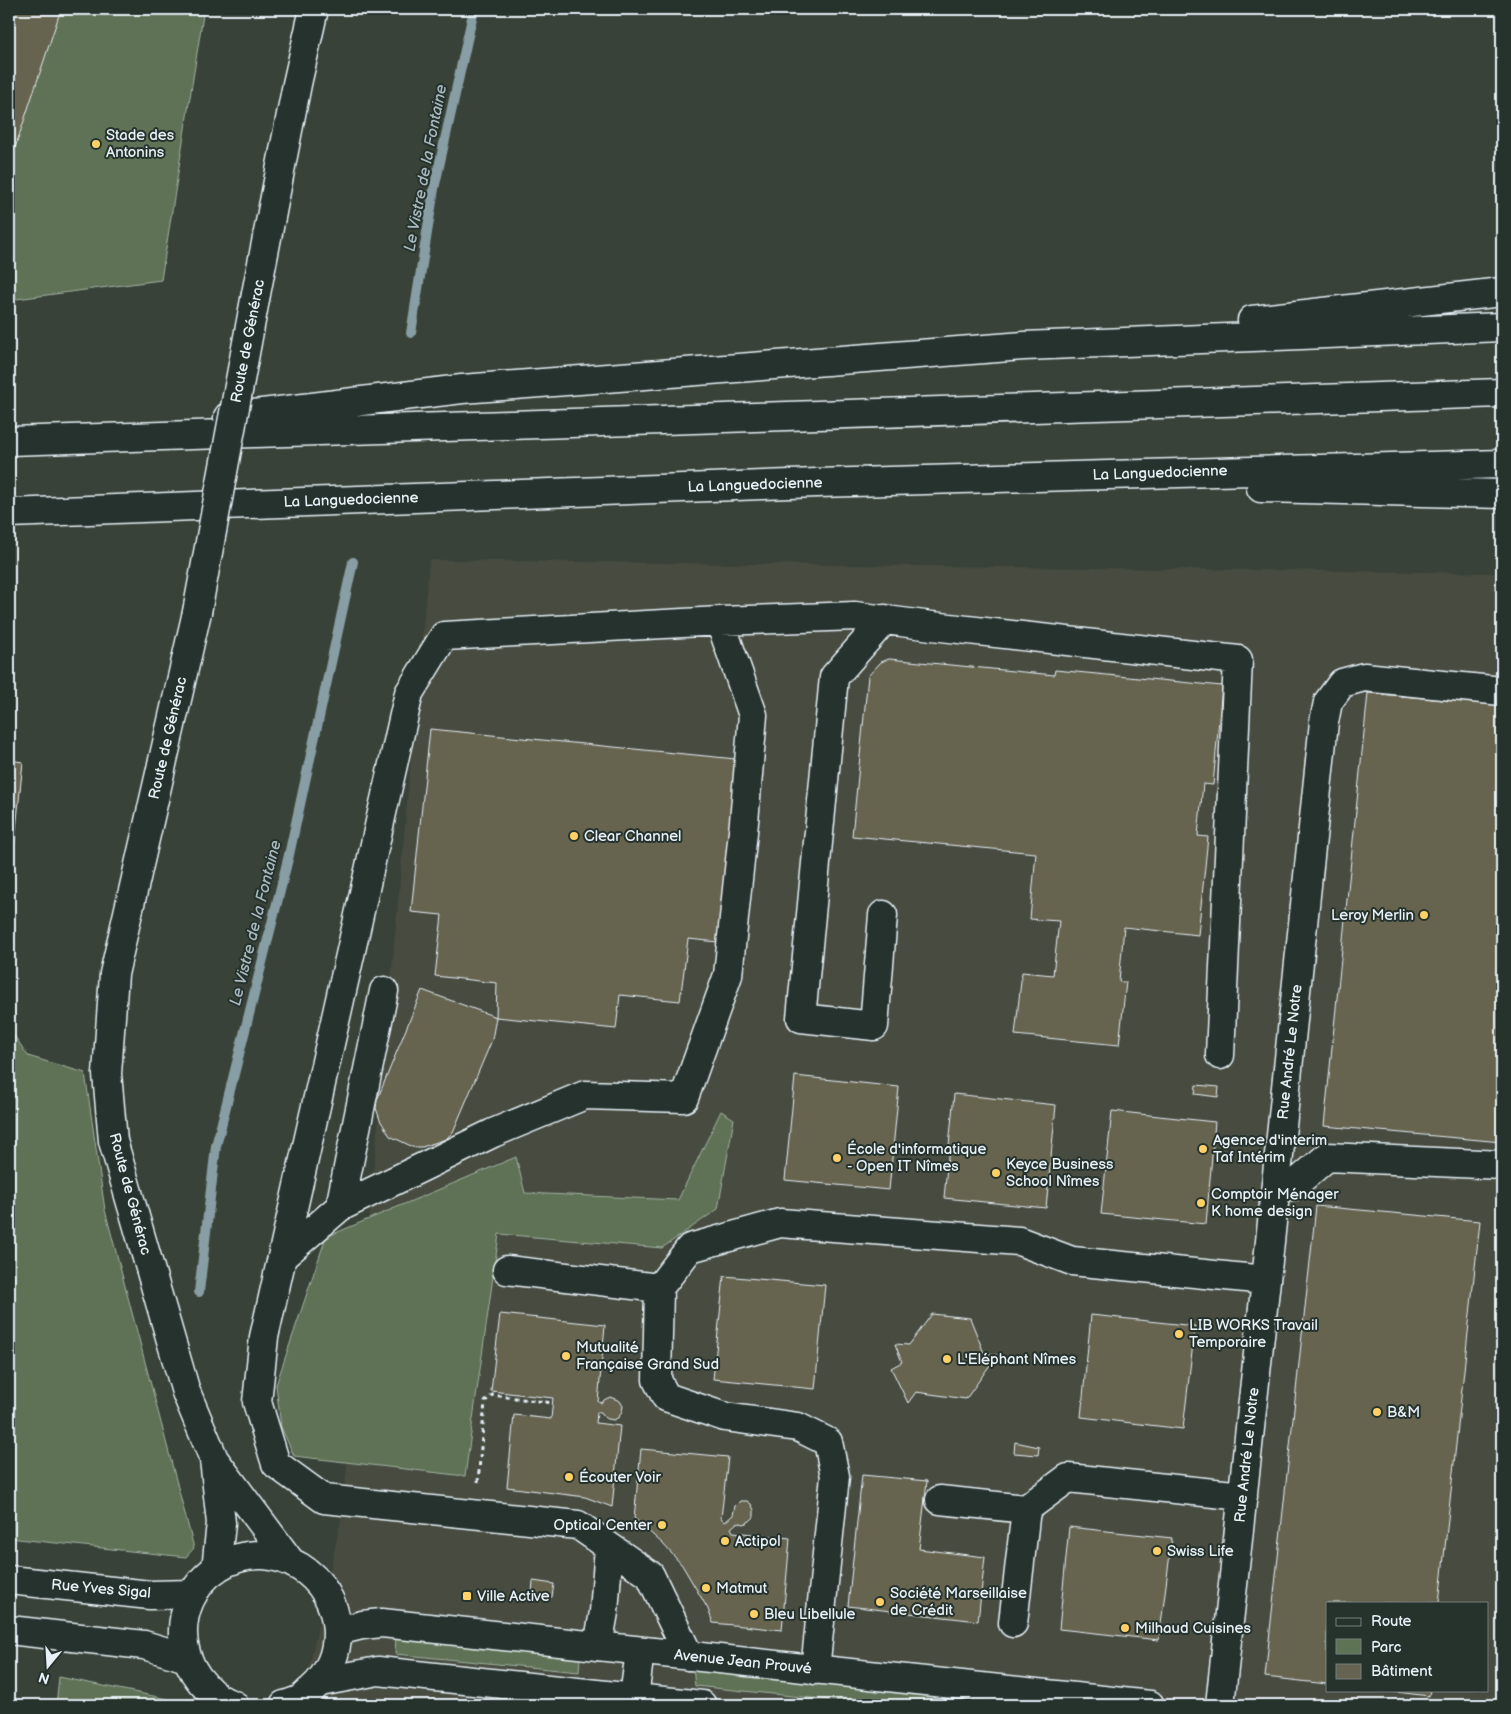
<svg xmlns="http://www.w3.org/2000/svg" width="1511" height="1714" viewBox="0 0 1511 1714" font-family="'Balsamiq Sans',sans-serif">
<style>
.built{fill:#464c3f;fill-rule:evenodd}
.green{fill:#5e7254;stroke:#a3b2a6}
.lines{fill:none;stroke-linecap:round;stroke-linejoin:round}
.stream{stroke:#879ea5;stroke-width:10}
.building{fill:#666450;stroke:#e8f1f8}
.minor-casing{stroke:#e8f1f8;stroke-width:31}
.major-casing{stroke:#e8f1f8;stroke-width:31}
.highway-casing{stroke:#e8f1f8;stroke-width:31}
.path{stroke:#e8f1f8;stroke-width:3;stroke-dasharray:4 4;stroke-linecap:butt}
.minor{stroke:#26332d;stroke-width:28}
.major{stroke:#26332d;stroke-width:28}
.highway{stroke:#26332d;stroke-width:28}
.major-bridge-casing{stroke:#e8f1f8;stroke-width:31;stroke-linecap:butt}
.major-bridge{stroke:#26332d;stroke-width:28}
.poi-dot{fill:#ffd166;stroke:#26332d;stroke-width:2}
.labels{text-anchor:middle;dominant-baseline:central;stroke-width:4;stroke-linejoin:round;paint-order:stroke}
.poi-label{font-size:15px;fill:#e8f1f8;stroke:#26332d;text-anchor:start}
.street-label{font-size:15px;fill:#e8f1f8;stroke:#26332d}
.water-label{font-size:16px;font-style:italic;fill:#a8b9c0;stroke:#26332d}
</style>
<rect width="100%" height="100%" fill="#394238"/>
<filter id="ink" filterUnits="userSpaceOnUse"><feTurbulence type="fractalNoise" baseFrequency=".02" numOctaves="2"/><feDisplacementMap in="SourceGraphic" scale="10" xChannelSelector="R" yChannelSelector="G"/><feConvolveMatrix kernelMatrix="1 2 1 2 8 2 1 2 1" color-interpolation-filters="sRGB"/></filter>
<g filter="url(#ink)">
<path class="built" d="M429,560L1502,573V1705H301L343,1510ZM1327,1603H1487V1690H1327Z"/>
<path class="green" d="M9,9H204L161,280L9,300Z
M9,1028L28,1056L85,1073L105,1210L194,1548L186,1557L9,1538Z
M721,1111L734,1119L718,1209L662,1248L499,1234L465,1476L294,1456L281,1427L276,1385L326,1237L516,1157L525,1193L678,1200Z
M396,1637L580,1658L579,1672L395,1654Z
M693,1667L1027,1705H879L695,1686Z
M59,1677L168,1699L171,1705H56Z"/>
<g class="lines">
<path class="stream" d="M411,333L434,189L474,9
M199,1292L216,1146L289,855L353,562"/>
</g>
<path class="building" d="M9,9H61L13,154L9,152Z
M889,659L1054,675L1055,670L1222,686L1213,785L1203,784L1198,836L1208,837L1198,935L1124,927L1119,982H1126L1119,1045L1015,1035L1022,972L1053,975L1059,921L1030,919L1036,853L852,836L868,676L881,662Z
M1368,693L1502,705V1142L1324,1126Z
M430,729L736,759L718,942L688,939L680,1001L620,995L616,1029L496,1017L497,983L435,976L442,915L411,912Z
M9,760L23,762L9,897Z
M422,990L496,1017L492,1040L453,1132L446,1139L422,1147H413L390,1136L380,1120L376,1108L377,1100Z
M795,1076L899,1087L889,1190L785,1180Z
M1196,1085L1219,1087L1218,1097L1195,1094Z
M954,1094L1056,1105L1046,1208L944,1198Z
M1112,1111L1215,1122L1206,1224L1101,1214Z
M1316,1206L1480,1221L1439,1603H1327V1684L1265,1677Z
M724,1276L825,1285L815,1389L713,1379Z
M500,1314L605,1325L598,1402L602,1403L604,1400L610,1397L620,1401L623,1406L622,1411L619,1417L614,1420L608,1419L603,1416L601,1412H597L596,1423L620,1426L612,1507L585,1497L507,1487L514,1415L551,1419L553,1398L491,1391Z
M932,1314L970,1318L984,1353L997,1355L966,1399L916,1392L908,1403L891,1368L902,1362L895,1344L909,1345Z
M1091,1315L1195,1326L1183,1429L1081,1417Z
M1015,1442L1039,1447L1038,1455L1014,1453Z
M641,1449L728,1457L721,1518L725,1522L733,1515L735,1506L740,1501H747L751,1504L754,1510V1517L750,1521L744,1524L738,1522L731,1528L733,1532L790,1538L782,1630L713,1623L708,1609L682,1565L663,1544L634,1518Z
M862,1475L927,1481L919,1549L985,1557L978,1621L848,1606Z
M1069,1527L1172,1538L1159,1640L1059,1629Z
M533,1581L554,1584L552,1597L532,1594Z
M1380,1690H1430L1429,1696Z"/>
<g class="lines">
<defs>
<path id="minor" d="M883,915L874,1026L801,1018L834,677L885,619
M1276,1186H1293L1327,1157L1502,1165
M340,1207L384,991
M282,1257L340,1207L493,1133L585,1095L684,1098L728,975L744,822L753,715L720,621
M507,1270L659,1288
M940,1500L1026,1509
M9,1580L150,1595L193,1594
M1013,1623L1026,1509L1068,1478L1243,1496
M9,1630L144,1645L187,1658
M598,1646L604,1612L609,1547
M689,1656L650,1575L578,1525L324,1499L276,1464L257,1402L264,1337L409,693L444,636L720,621L855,616L932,626L1238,660L1220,1055
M815,1670L835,1476L828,1442L798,1427L725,1417L666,1397L657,1380L659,1288L690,1248L780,1223L1019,1241L1072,1261L1266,1280
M633,1705L640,1651
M1220,1705L1266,1280L1324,722L1328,702L1342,683L1364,677L1502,691"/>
<path id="major" d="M256,294L297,84L314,9
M197,612L114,974L107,1074L113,1141L186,1392L214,1459L290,1561
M214,1459L221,1523L216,1569
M338,1631L362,1625L382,1623L1150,1705
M320,1682L378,1671L702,1705
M234,1705C224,1702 213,1695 206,1687C156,1636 193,1552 264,1555C277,1556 290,1561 300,1567C344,1594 350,1657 311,1690C307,1693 303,1698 299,1700C294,1702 289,1704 284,1705"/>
<path id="highway" d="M1252,320L1502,292
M228,417L462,389L1024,346L1502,327
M9,441L1502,393
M1261,488L1502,494
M9,513L817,483L1502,464"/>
</defs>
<use href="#minor" class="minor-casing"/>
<use href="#major" class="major-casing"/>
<use href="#highway" class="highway-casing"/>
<path class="path" d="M478,1482L485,1402L492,1395L553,1403"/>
<use href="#minor" class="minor"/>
<use href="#major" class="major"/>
<use href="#highway" class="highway"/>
<defs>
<path id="major-bridge" d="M197,612L256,294"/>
</defs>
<use href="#major-bridge" class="major-bridge-casing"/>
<use href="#major-bridge" class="major-bridge"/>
</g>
</g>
<g class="poi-dot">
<circle cx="96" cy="144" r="5"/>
<circle cx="574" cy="836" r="5"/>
<circle cx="1424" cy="915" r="5"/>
<circle cx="1203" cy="1149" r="5"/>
<circle cx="837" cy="1158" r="5"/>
<circle cx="996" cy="1173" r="5"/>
<circle cx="1201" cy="1203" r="5"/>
<circle cx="1179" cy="1334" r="5"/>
<circle cx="566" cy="1356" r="5"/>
<circle cx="947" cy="1359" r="5"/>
<circle cx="1377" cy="1412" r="5"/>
<circle cx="569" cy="1477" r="5"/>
<circle cx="662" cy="1525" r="5"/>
<circle cx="725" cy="1541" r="5"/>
<circle cx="1157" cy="1551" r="5"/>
<circle cx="706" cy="1588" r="5"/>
<rect x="462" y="1591" width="10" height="10" rx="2.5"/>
<circle cx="880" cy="1602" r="5"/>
<circle cx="754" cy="1614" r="5"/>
<circle cx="1125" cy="1628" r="5"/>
</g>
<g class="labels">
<g class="poi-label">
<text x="106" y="135">Stade des<tspan x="106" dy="17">Antonins</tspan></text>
<text x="584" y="836">Clear Channel</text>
<text x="1414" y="915" text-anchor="end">Leroy Merlin</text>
<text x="1213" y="1140">Agence d'interim<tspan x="1213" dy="17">Taf Intérim</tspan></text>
<text x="847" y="1149">École d'informatique<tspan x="847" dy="17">- Open IT Nîmes</tspan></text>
<text x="1006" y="1164">Keyce Business<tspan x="1006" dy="17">School Nîmes</tspan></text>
<text x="1211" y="1194">Comptoir Ménager<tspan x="1211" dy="17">K home design</tspan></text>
<text x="1189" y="1325">LIB WORKS Travail<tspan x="1189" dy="17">Temporaire</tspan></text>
<text x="576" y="1347">Mutualité<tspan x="576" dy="17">Française Grand Sud</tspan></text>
<text x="957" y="1359">L'Eléphant Nîmes</text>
<text x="1387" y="1412">B&amp;M</text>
<text x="579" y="1477">Écouter Voir</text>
<text x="652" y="1525" text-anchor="end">Optical Center</text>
<text x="735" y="1541">Actipol</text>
<text x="1167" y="1551">Swiss Life</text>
<text x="716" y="1588">Matmut</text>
<text x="890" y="1593">Société Marseillaise<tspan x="890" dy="17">de Crédit</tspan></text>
<text x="477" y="1596">Ville Active</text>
<text x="764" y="1614">Bleu Libellule</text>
<text x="1135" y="1628">Milhaud Cuisines</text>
</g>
<g class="street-label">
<text transform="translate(248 341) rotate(-79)">Route de Générac</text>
<text transform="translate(1160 473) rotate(-2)">La Languedocienne</text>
<text transform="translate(755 485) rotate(-2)">La Languedocienne</text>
<text transform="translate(351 500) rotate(-2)">La Languedocienne</text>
<text transform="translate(168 738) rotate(-77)">Route de Générac</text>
<text transform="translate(1290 1052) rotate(-84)">Rue André Le Notre</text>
<text transform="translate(130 1194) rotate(75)">Route de Générac</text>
<text transform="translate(1247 1455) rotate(-84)">Rue André Le Notre</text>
<text transform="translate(101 1589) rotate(5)">Rue Yves Sigal</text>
<text transform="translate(743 1662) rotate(6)">Avenue Jean Prouvé</text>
</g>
<g class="water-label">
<text transform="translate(426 168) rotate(-79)">Le Vistre de la Fontaine</text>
<text transform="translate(256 923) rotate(-76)">Le Vistre de la Fontaine</text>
</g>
</g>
<rect width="1511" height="1714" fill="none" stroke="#26332d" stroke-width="30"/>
<rect x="15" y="15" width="1481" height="1684" fill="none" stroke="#e8f1f8" stroke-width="2" filter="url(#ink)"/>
<rect x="1326" y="1602" width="162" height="90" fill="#26332d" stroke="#747f7e"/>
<rect x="1336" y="1618" width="25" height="8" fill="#26332d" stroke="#747f7e"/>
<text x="1371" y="1626" font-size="15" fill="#e8f1f8">Route</text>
<rect x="1336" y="1639" width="25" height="15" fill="#5e7254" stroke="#747f7e"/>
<text x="1371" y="1652" font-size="15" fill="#e8f1f8">Parc</text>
<rect x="1336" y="1664" width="25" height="15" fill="#666450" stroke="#747f7e"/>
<text x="1371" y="1676" font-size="15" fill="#e8f1f8">Bâtiment</text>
<g transform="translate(48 1666) rotate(198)" stroke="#26332d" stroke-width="4" paint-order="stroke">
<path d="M0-4L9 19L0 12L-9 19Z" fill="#e8f1f8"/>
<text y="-8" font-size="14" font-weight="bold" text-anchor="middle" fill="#e8f1f8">N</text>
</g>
</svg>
